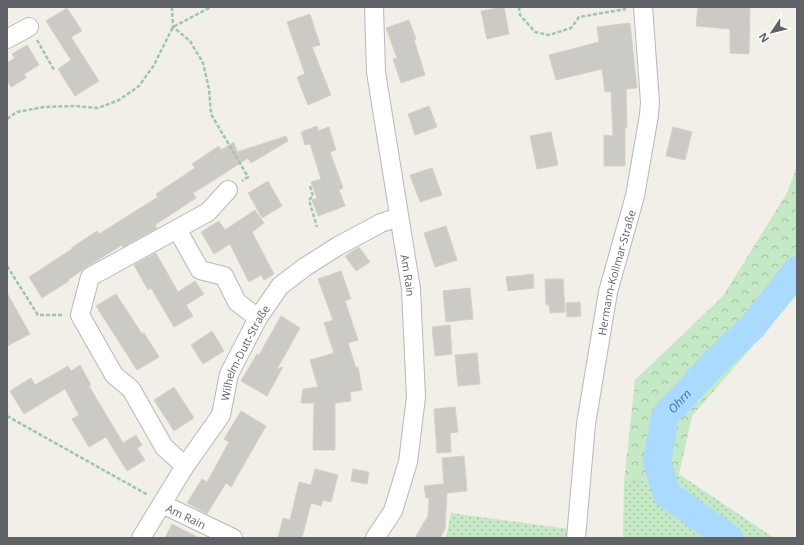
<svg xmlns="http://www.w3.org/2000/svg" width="804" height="545" viewBox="0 0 804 545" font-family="'Open Sans',sans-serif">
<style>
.grass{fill:url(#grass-dots)}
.forest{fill:url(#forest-crowns)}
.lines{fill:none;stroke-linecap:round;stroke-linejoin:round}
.river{stroke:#aadaff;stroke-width:28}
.building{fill:#cccac5;stroke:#d6d1c6}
.minor-casing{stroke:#b5b8bc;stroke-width:20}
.path{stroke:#9cc7a9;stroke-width:2.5;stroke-dasharray:4 2;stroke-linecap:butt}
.minor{stroke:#fff;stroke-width:18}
.labels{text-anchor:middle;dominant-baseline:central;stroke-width:3.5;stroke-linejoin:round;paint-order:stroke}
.street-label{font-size:11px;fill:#5f6368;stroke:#fff}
.water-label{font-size:12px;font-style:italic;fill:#4174aa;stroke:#fff}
</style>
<defs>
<pattern id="grass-dots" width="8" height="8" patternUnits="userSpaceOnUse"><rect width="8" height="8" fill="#c5e8c5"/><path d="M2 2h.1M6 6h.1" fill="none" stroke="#a3c0a4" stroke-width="1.8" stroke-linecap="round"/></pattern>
<pattern id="forest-crowns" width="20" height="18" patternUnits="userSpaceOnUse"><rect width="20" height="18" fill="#c5e8c5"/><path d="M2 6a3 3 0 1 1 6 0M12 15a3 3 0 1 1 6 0" fill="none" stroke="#a3c0a4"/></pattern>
</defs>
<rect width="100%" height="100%" fill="#f1efe8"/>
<path class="grass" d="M679,474L774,538H623L624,482Z
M451,513L576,530V538H446Z"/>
<path class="forest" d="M797,166V295L692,416L679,474L624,482L635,380L723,296L787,193Z"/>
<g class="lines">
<path class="river" id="s1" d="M729,538L667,494L657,462L665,416L713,364L753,326L797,270"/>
</g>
<path class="building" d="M504,7L509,34L487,39L481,11Z
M698,7H750L749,54L730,53V29L696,26Z
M67,8L82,31L71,37L99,81L75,96L58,69L71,60L46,21Z
M310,14L320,45L312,47L331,95L308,105L297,77L305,74L287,22Z
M409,20L416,39L414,40L425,75L401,83L393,59L397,58L386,28Z
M630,23L637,88L626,89L627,127L625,128V166H604V135L613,136L611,91L605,92L602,69L556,80L549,55L599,42L597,27Z
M27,45L39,65L24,74L26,78L11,87L7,80V63L15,58L12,54Z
M429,106L437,127L415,135L408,114Z
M317,126L318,131L329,127L336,150L330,152L343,188L339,190L345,206L318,216L312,200L317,198L311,182L321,179L310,144L305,145L301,132Z
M673,127L692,132L685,160L666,156Z
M551,132L558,165L537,169L530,136Z
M286,136L288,141L251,163L248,158L219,177L193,193L196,198L155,225L157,228L123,247L122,245L85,268L68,280L69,281L42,298L29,277L72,249L71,248L97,231L99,234L158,197L156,194L195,168L192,164L219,146L221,150L234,142L237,152Z
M432,168L442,195L420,202L410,175Z
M268,181L282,206L262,218L248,193Z
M255,210L264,223L252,232L274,274L264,280L261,275L249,282L230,244L214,254L201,232L219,221L225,230Z
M446,226L457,260L435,267L424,233Z
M359,247L370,262L356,271L345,256Z
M156,253L178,292L195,281L204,294L186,305L193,316L174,327L151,288L148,290L134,265Z
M341,271L351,299L345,301L358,340L348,343L356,368L358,367L362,390L350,392L351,401L335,403V450H313L314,403H301L303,389L318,387L310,360L334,353L324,323L333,320L318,279Z
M533,274L534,288L508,291L506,277Z
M545,279H563L565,312L550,313L549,305H546Z
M470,288L473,319L446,322L443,291Z
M7,293L30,334L7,346Z
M116,294L142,334L144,333L159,357L137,370L96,306Z
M580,302L581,316L567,317L566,303Z
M281,316L300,328L277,369L283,367L267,396L241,381L257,354L259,355Z
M450,325L452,354L435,356L432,327Z
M212,331L224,351L203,364L191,345Z
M477,353L480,384L458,386L455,355Z
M80,365L91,385L89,386L123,443L136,435L142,445L137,448L145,460L127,471L106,437L89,447L72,419L79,415L65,389L24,414L10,391L31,378L35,385L68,366L71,371Z
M174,387L194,418L174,431L154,400Z
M455,407L458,432L450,433L451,452L437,453L434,409Z
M241,411L266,426L231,487L226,483L207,514L187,503L202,479L207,482L229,442L224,439Z
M464,456L467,491L447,493L445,529L440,538H415L428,516L429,498H426L424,486L444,484L442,458Z
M315,469L338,475L331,502L323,500L321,506L311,503L302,538H278L283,518L290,520L299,482L311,485Z
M353,469L369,472L367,484L351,481Z
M172,524L199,538H165Z"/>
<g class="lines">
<defs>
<g id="minor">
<path id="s2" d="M374,7L376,72L411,289L416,397L408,462L393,511L375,538"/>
<path d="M7,39L29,27"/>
<path d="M177,229L200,270L224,276L237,302L258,318"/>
<path d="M185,466L164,447L131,389L114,375L80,315L90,277L208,212L228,190"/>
<path id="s3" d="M162,504L233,538"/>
<path id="s4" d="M141,538L185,466L221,415L229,374L258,318L280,286L305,267L338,246L381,223L399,217"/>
<path id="s5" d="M576,538L586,424L608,292L635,196L649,115L650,102L643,7"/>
</g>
</defs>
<use href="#minor" class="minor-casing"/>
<path class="path" d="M172,7L173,27L190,41L203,63L209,89L211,114L248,177L242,181
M519,7L520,15L535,32L549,35L571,28L579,17L626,9
M37,40L54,70
M7,119L17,112L44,107L75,106L98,108L119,100L139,86L154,65L173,27L211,7
M310,186L313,196L309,200L317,227
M7,266L38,315H64
M7,416L148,495"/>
<use href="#minor" class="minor"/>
</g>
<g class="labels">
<g class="street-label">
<text stroke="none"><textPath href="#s5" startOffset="269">Hermann-Kollmar-Straße</textPath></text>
<text stroke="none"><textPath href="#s2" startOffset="271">Am Rain</textPath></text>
<text stroke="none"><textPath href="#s4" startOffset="214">Wilhelm-Dutt-Straße</textPath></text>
<text stroke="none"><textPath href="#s3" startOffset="27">Am Rain</textPath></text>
</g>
<g class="water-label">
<text stroke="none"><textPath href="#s1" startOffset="177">Ohrn</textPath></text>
</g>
</g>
<rect width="804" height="545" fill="none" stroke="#5f6368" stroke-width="16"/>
<g transform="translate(772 32) rotate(235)" stroke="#ffffff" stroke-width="3" paint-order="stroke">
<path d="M0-3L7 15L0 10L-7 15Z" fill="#5f6368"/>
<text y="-6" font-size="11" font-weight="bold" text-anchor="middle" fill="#5f6368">N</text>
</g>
</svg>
